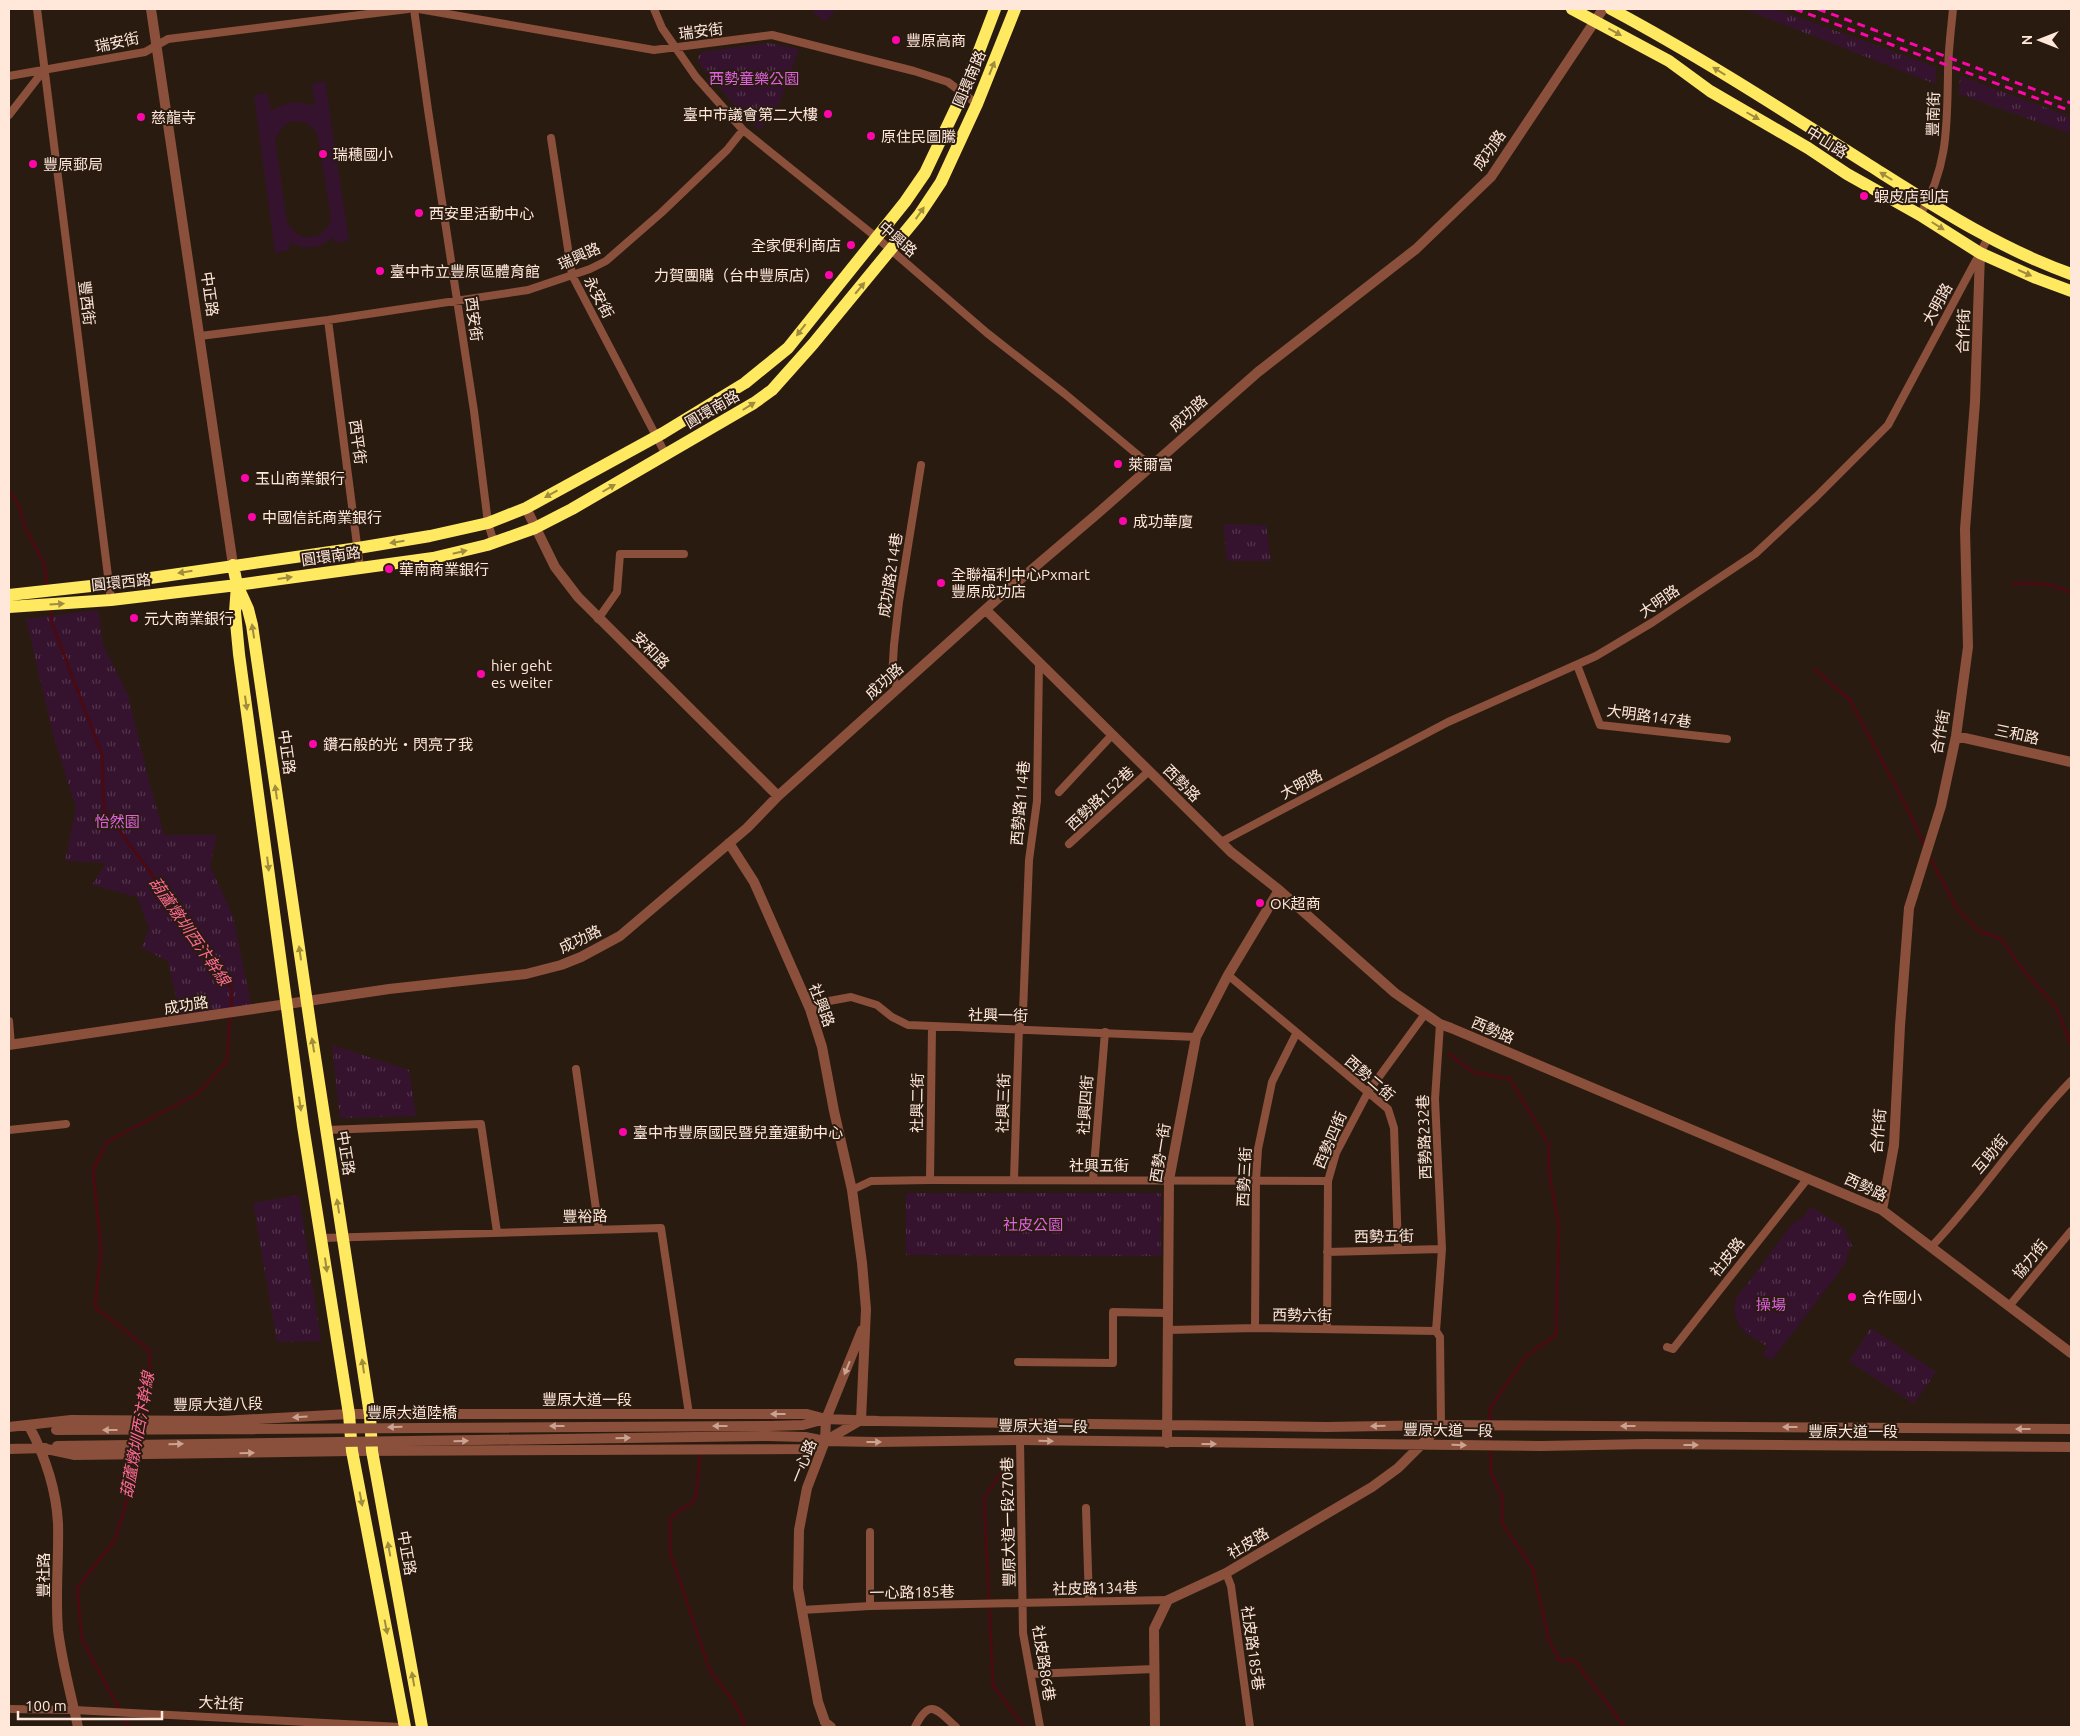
<svg xmlns="http://www.w3.org/2000/svg" width="2080" height="1736" viewBox="0 0 2080 1736" font-family="Ubuntu,'Noto Sans TC',sans-serif">
<style>
.grass{fill:#35132e;fill-rule:evenodd}
.park{fill:url(#park-tufts)}
.lines{fill:none;stroke-linecap:round;stroke-linejoin:round}
.stream{stroke:#4a0a12;stroke-width:3}
.minor{stroke:#8a503b;stroke-width:8}
.tertiary{stroke:#8a503b;stroke-width:10}
.primary{stroke:#ffe961;stroke-width:12}
.rail{stroke:#ff06ab;stroke-width:3;stroke-dasharray:8 6;stroke-linecap:butt}
.tertiary-bridge{stroke:#8a503b;stroke-width:10}
.oneway{fill:#9f8c3d}
.oneway2{fill:#caa392}
.poi-dot{fill:#ff06ab;stroke:#2a1b10;stroke-width:2}
.labels{text-anchor:middle;dominant-baseline:central;stroke-width:4;stroke-linejoin:round;paint-order:stroke}
.street-label{font-size:15px;fill:#ffe7da;stroke:#2a1b10}
.poi-label{font-size:15px;fill:#ffe7da;stroke:#2a1b10;text-anchor:start}
.park-label{font-size:15px;fill:#e162e3;stroke:#2a1b10}
.water-label{font-size:16px;font-style:italic;fill:#ff6895;stroke:#2a1b10}
</style>
<defs>
<pattern id="park-tufts" width="24" height="20" patternUnits="userSpaceOnUse" patternTransform="scale(1.25)"><rect width="24" height="20" fill="#35132e"/><path d="M3 7l-1-3M5 7V3M7 7l1-3M15 17l-1-3M17 17v-4M19 17l1-3" fill="none" stroke="#53354c"/></pattern>
</defs>
<rect width="100%" height="100%" fill="#2a1b10"/>
<path class="grass" d="M812,9H836L826,22L814,14Z
M325,81L349,241L334,243L333,237C320,249 305,251 289,242L290,250L275,253L254,95L268,93L271,111C285,102 299,100 315,106L312,84ZM292,121L307,123L317,133L331,219C326,235 313,241 298,235L287,223L275,139L283,126Z
M1823,1216C1842,1223 1852,1244 1846,1263L1772,1360L1762,1355L1771,1343C1747,1341 1730,1324 1736,1299L1792,1224L1803,1217Z"/>
<path class="park" d="M1744,9H1775L1936,67L1935,84Z
M768,43L799,49L780,102L760,130L742,114L699,64L698,57L702,52Z
M1960,76L2071,117V134L1959,94Z
M1223,524L1266,525L1271,561H1227Z
M98,610L103,645L128,695L149,781L164,835H217L210,866L233,916L253,1014L182,1025L168,961L141,948L149,928L137,897L92,885L106,863L65,861L76,808L53,735L26,619Z
M332,1045L409,1070L416,1116L340,1118Z
M906,1193H1161V1256L906,1255Z
M299,1195L321,1341L277,1342L253,1203Z
M1811,1207L1844,1228L1852,1246L1829,1280L1790,1331L1780,1340L1767,1347L1741,1325L1735,1299Z
M1871,1328L1936,1372L1914,1404L1849,1361Z"/>
<g class="lines">
<path class="stream" d="M9,491L18,504L26,529L45,566L47,587
M2013,584C2032,582 2054,583 2071,593
M50,608L52,623L102,755L104,810L170,899L232,989L231,1009
M1814,669L1850,700L1903,800L1925,846
M1928,854L1958,910L1979,931L2002,939L2017,962L2057,1009L2071,1046
M1449,1054L1473,1072L1510,1079L1549,1145V1173L1559,1226L1556,1335L1526,1356L1490,1408L1491,1473L1502,1496V1523L1533,1569L1549,1641L1560,1661L1574,1660L1625,1727
M142,1419L150,1372L149,1350L95,1307L101,1249L93,1170L107,1142L197,1094L227,1061L230,1015
M138,1444L141,1431
M700,1455L696,1497L692,1503L677,1512L670,1520V1552L710,1671L729,1695L741,1715L745,1727
M1003,1470L984,1498L993,1685L1024,1727
M129,1727L82,1640L77,1588L115,1540L133,1480L137,1455"/>
<path class="minor" d="M37,9L111,600
M414,9L428,110L474,411L488,523L494,543
M419,9L654,50L772,35L914,71L948,82L977,104
M654,9L662,28L696,77L743,130L876,237L987,333L1065,394L1151,466
M9,76L145,52L168,39L408,9
M9,115L44,70
M551,138L572,275L666,455
M1920,215C1948,168 1947,126 1948,74C1948,52 1951,30 1953,9
M328,320L360,568
M200,336L328,320L528,290L590,269L606,261L661,213L727,150L743,130
M598,619L617,592L620,554H684
M1577,665L1600,725L1727,739
M898,688L892,677L894,645L899,602L921,465
M1059,792L1112,735
M1221,842L1448,722L1596,656L1653,622L1755,554L1816,497L1888,425L1988,238
M1069,844L1149,771
M1228,975L1388,1109L1394,1128L1398,1249
M810,1009L829,1001L851,997L877,1005L892,1017L908,1025L1196,1037
M9,1021L11,1045
M1440,1024L1435,1099L1442,1249L1436,1331L1440,1337L1441,1425
M576,1069L599,1230
M9,1130L66,1124
M327,1130L481,1124L497,1232
M1014,1179L1019,1028L1023,1012L1029,860L1037,801L1039,663
M1093,1179L1105,1032
M930,1180L932,1027
M852,1190L871,1181L930,1180L1328,1181
M322,1238L661,1228L689,1414
M1932,1246C1982,1194 2021,1132 2071,1081
M1327,1252L1442,1249
M2010,1305L2071,1231
M1255,1328L1256,1180L1258,1149L1272,1082L1296,1034
M1327,1328L1328,1181L1336,1153L1368,1092L1425,1014
M1168,1330L1255,1328L1436,1331
M1667,1347L1673,1349L1808,1178
M1018,1362L1113,1363V1312L1167,1313
M1020,1440L1023,1633L1040,1727
M1086,1508L1089,1602
M870,1532V1606
M1226,1573L1231,1586L1250,1727
M802,1610L870,1606L1168,1600
M1031,1674L1154,1669
M9,1709L74,1710L401,1727
M915,1727C930,1697 937,1710 956,1727"/>
<path class="tertiary" d="M151,9L233,565
M526,508L555,567L578,597L778,796
M986,610L1231,852L1279,890L1395,993L1440,1024L1451,1028L1882,1210L2071,1353
M1956,736L2071,762
M9,1045L389,989L526,974L561,965L581,957L620,936L747,828L778,796L996,600L1097,514L1258,372L1416,249L1491,177L1603,9
M1882,1210L1894,1145L1900,1026L1909,908L1941,806L1956,736L1968,647L1965,529L1975,402L1980,253
M29,1426C45,1456 56,1489 58,1523C59,1559 55,1595 58,1630C62,1663 71,1695 78,1727
M769,1426L803,1425L825,1419
M9,1427L71,1420L222,1421L349,1414H807L826,1419L879,1421L1168,1425L1327,1427L1441,1425L2071,1429
M767,1436L805,1437L825,1441L875,1442L1020,1440L1541,1446L1646,1444L2071,1447
M1167,1443L1169,1180L1196,1037L1228,975L1279,890
M42,1448L75,1455L352,1451L806,1449L825,1441L861,1420L866,1309L862,1263L852,1190L834,1111L822,1047L810,1009L754,882L729,843
M9,1449L45,1448
M831,1727L825,1722L818,1702L798,1588L799,1530L807,1488L825,1441L826,1419L862,1330
M1155,1727L1154,1629L1168,1600L1226,1573L1372,1487L1398,1468L1441,1425"/>
<path class="primary" d="M1572,9L1669,61L1710,91L1808,148L1847,174L1920,215L1980,253L2036,278L2071,291
M1611,9C1699,56 1784,111 1869,165C1934,206 1998,248 2071,274
M233,565L237,585L235,612L239,654L303,1126L349,1414L352,1451L405,1727
M238,587L248,609L252,625L312,1037L370,1415L372,1451L422,1727
M9,595L109,584L358,548L430,536L488,523L526,508L663,433L745,383L788,348L905,202L925,173L963,93L995,9
M9,607L111,600L237,585L433,558L487,545L535,528L572,509L754,403L772,390L813,344L919,215L941,182L977,104L1015,9"/>
<path class="rail" d="M1795,9L2071,111
M1818,9L2071,103"/>
<path class="tertiary-bridge" d="M56,1430L769,1426
M57,1446L767,1436"/>
</g>
<defs><path id="oneway-solid" d="M-6-.8H1V-3.2L6.5 0L1 3.2V.8H-6Z" transform="scale(1.25)"/></defs>
<g class="oneway">
<use href="#oneway-solid" transform="translate(1615 32) rotate(29)"/>
<use href="#oneway-solid" transform="translate(992 68) rotate(-68)"/>
<use href="#oneway-solid" transform="translate(1719 71) rotate(-148)"/>
<use href="#oneway-solid" transform="translate(1753 116) rotate(30)"/>
<use href="#oneway-solid" transform="translate(1886 176) rotate(-148)"/>
<use href="#oneway-solid" transform="translate(920 213) rotate(-55)"/>
<use href="#oneway-solid" transform="translate(1938 226) rotate(32)"/>
<use href="#oneway-solid" transform="translate(2025 273) rotate(24)"/>
<use href="#oneway-solid" transform="translate(860 288) rotate(-50)"/>
<use href="#oneway-solid" transform="translate(801 330) rotate(128)"/>
<use href="#oneway-solid" transform="translate(749 406) rotate(-32)"/>
<use href="#oneway-solid" transform="translate(609 488) rotate(-30)"/>
<use href="#oneway-solid" transform="translate(551 494) rotate(151)"/>
<use href="#oneway-solid" transform="translate(397 542) rotate(171)"/>
<use href="#oneway-solid" transform="translate(460 552) rotate(-13)"/>
<use href="#oneway-solid" transform="translate(185 572) rotate(171)"/>
<use href="#oneway-solid" transform="translate(285 578) rotate(-8)"/>
<use href="#oneway-solid" transform="translate(57 604) rotate(-4)"/>
<use href="#oneway-solid" transform="translate(253 631) rotate(-99)"/>
<use href="#oneway-solid" transform="translate(246 703) rotate(82)"/>
<use href="#oneway-solid" transform="translate(276 792) rotate(-98)"/>
<use href="#oneway-solid" transform="translate(268 864) rotate(83)"/>
<use href="#oneway-solid" transform="translate(300 953) rotate(-98)"/>
<use href="#oneway-solid" transform="translate(313 1045) rotate(-99)"/>
<use href="#oneway-solid" transform="translate(300 1104) rotate(82)"/>
<use href="#oneway-solid" transform="translate(338 1206) rotate(-99)"/>
<use href="#oneway-solid" transform="translate(326 1265) rotate(82)"/>
<use href="#oneway-solid" transform="translate(363 1366) rotate(-98)"/>
<use href="#oneway-solid" transform="translate(361 1499) rotate(79)"/>
<use href="#oneway-solid" transform="translate(389 1549) rotate(-100)"/>
<use href="#oneway-solid" transform="translate(386 1627) rotate(79)"/>
<use href="#oneway-solid" transform="translate(413 1679) rotate(-100)"/>
</g>
<g class="oneway2">
<use href="#oneway-solid" transform="translate(847 1368) rotate(112)"/>
<use href="#oneway-solid" transform="translate(778 1414) rotate(180)"/>
<use href="#oneway-solid" transform="translate(300 1417) rotate(177)"/>
<use href="#oneway-solid" transform="translate(557 1426) rotate(180)"/>
<use href="#oneway-solid" transform="translate(720 1426) rotate(180)"/>
<use href="#oneway-solid" transform="translate(1378 1426) rotate(179)"/>
<use href="#oneway-solid" transform="translate(1628 1426) rotate(-180)"/>
<use href="#oneway-solid" transform="translate(395 1427) rotate(179)"/>
<use href="#oneway-solid" transform="translate(1790 1427) rotate(-180)"/>
<use href="#oneway-solid" transform="translate(2023 1429) rotate(-180)"/>
<use href="#oneway-solid" transform="translate(110 1430) rotate(180)"/>
<use href="#oneway-solid" transform="translate(623 1438) rotate(-1)"/>
<use href="#oneway-solid" transform="translate(461 1441) rotate(-1)"/>
<use href="#oneway-solid" transform="translate(1046 1441) rotate(1)"/>
<use href="#oneway-solid" transform="translate(874 1442)"/>
<use href="#oneway-solid" transform="translate(176 1444) rotate(-1)"/>
<use href="#oneway-solid" transform="translate(1209 1444)"/>
<use href="#oneway-solid" transform="translate(1459 1445) rotate(1)"/>
<use href="#oneway-solid" transform="translate(1691 1445)"/>
<use href="#oneway-solid" transform="translate(247 1453) rotate(-2)"/>
</g>
<g class="poi-dot">
<circle cx="896" cy="40" r="5"/>
<circle cx="828" cy="114" r="5"/>
<circle cx="141" cy="117" r="5"/>
<circle cx="871" cy="136" r="5"/>
<circle cx="323" cy="154" r="5"/>
<circle cx="33" cy="164" r="5"/>
<circle cx="1864" cy="196" r="5"/>
<circle cx="419" cy="213" r="5"/>
<circle cx="851" cy="245" r="5"/>
<circle cx="380" cy="271" r="5"/>
<circle cx="829" cy="275" r="5"/>
<circle cx="1118" cy="464" r="5"/>
<circle cx="245" cy="478" r="5"/>
<circle cx="252" cy="517" r="5"/>
<circle cx="1123" cy="521" r="5"/>
<circle cx="389" cy="569" r="5"/>
<circle cx="941" cy="583" r="5"/>
<circle cx="134" cy="618" r="5"/>
<circle cx="481" cy="674" r="5"/>
<circle cx="313" cy="744" r="5"/>
<circle cx="1260" cy="903" r="5"/>
<circle cx="623" cy="1132" r="5"/>
<circle cx="1852" cy="1297" r="5"/>
</g>
<g class="labels">
<g class="street-label">
<text transform="translate(701 31) rotate(-7)">瑞安街</text>
<text transform="translate(117 42) rotate(-12)">瑞安街</text>
<text transform="translate(969 79) rotate(-67)">圓環南路</text>
<text transform="translate(1933 114) rotate(-88)">豐南街</text>
<text transform="translate(1827 142) rotate(32)">中山路</text>
<text transform="translate(1489 150) rotate(-55)">成功路</text>
<text transform="translate(898 239) rotate(41)">中興路</text>
<text transform="translate(579 256) rotate(-24)">瑞興路</text>
<text transform="translate(210 294) rotate(82)">中正路</text>
<text transform="translate(599 297) rotate(62)">永安街</text>
<text transform="translate(87 303) rotate(83)">豐西街</text>
<text transform="translate(1937 304) rotate(-61)">大明路</text>
<text transform="translate(474 319) rotate(82)">西安街</text>
<text transform="translate(1963 331) rotate(-88)">合作街</text>
<text transform="translate(712 409) rotate(-30)">圓環南路</text>
<text transform="translate(1188 413) rotate(-42)">成功路</text>
<text transform="translate(358 442) rotate(82)">西平街</text>
<text transform="translate(331 556) rotate(-8)">圓環南路</text>
<text transform="translate(890 575) rotate(-81)">成功路214巷</text>
<text transform="translate(121 582) rotate(-6)">圓環西路</text>
<text transform="translate(1659 601) rotate(-34)">大明路</text>
<text transform="translate(651 650) rotate(45)">安和路</text>
<text transform="translate(884 681) rotate(-42)">成功路</text>
<text transform="translate(1649 716) rotate(8)">大明路147巷</text>
<text transform="translate(1940 732) rotate(-80)">合作街</text>
<text transform="translate(2017 734) rotate(12)">三和路</text>
<text transform="translate(287 752) rotate(82)">中正路</text>
<text transform="translate(1182 783) rotate(45)">西勢路</text>
<text transform="translate(1301 784) rotate(-28)">大明路</text>
<text transform="translate(1100 798) rotate(-43)">西勢路152巷</text>
<text transform="translate(1020 803) rotate(-85)">西勢路114巷</text>
<text transform="translate(580 939) rotate(-25)">成功路</text>
<text transform="translate(186 1005) rotate(-9)">成功路</text>
<text transform="translate(822 1005) rotate(69)">社興路</text>
<text transform="translate(998 1015) rotate(1)">社興一街</text>
<text transform="translate(1493 1030) rotate(23)">西勢路</text>
<text transform="translate(1370 1078) rotate(41)">西勢二街</text>
<text transform="translate(917 1103) rotate(-89)">社興二街</text>
<text transform="translate(1003 1103) rotate(-88)">社興三街</text>
<text transform="translate(1085 1105) rotate(-86)">社興四街</text>
<text transform="translate(1878 1131) rotate(-85)">合作街</text>
<text transform="translate(1424 1137) rotate(-92)">西勢路232巷</text>
<text transform="translate(1330 1140) rotate(-67)">西勢四街</text>
<text transform="translate(346 1153) rotate(81)">中正路</text>
<text transform="translate(1160 1153) rotate(-81)">西勢一街</text>
<text transform="translate(1990 1154) rotate(-50)">互助街</text>
<text x="1099" y="1165">社興五街</text>
<text transform="translate(1244 1177) rotate(-87)">西勢三街</text>
<text transform="translate(1866 1187) rotate(25)">西勢路</text>
<text transform="translate(585 1216) rotate(-1)">豐裕路</text>
<text transform="translate(1384 1236) rotate(-1)">西勢五街</text>
<text transform="translate(1727 1257) rotate(-52)">社皮路</text>
<text transform="translate(2030 1259) rotate(-51)">協力街</text>
<text transform="translate(1302 1315) rotate(1)">西勢六街</text>
<text x="587" y="1399">豐原大道一段</text>
<text transform="translate(218 1404) rotate(-1)">豐原大道八段</text>
<text x="412" y="1412">豐原大道陸橋</text>
<text transform="translate(1043 1426) rotate(1)">豐原大道一段</text>
<text transform="translate(1448 1430) rotate(1)">豐原大道一段</text>
<text x="1853" y="1431">豐原大道一段</text>
<text transform="translate(803 1461) rotate(-68)">一心路</text>
<text transform="translate(1008 1522) rotate(-91)">豐原大道一段270巷</text>
<text transform="translate(1248 1543) rotate(-31)">社皮路</text>
<text transform="translate(407 1553) rotate(80)">中正路</text>
<text transform="translate(43 1575) rotate(-90)">豐社路</text>
<text transform="translate(1095 1588) rotate(-1)">社皮路134巷</text>
<text transform="translate(912 1592) rotate(-1)">一心路185巷</text>
<text transform="translate(1253 1648) rotate(82)">社皮路185巷</text>
<text transform="translate(1044 1663) rotate(81)">社皮路86巷</text>
<text transform="translate(221 1703) rotate(3)">大社街</text>
</g>
<g class="poi-label">
<text x="906" y="40">豐原高商</text>
<text x="818" y="114" text-anchor="end">臺中市議會第二大樓</text>
<text x="151" y="117">慈龍寺</text>
<text x="881" y="136">原住民圖騰</text>
<text x="333" y="154">瑞穗國小</text>
<text x="43" y="164">豐原郵局</text>
<text x="1874" y="196">蝦皮店到店</text>
<text x="429" y="213">西安里活動中心</text>
<text x="841" y="245" text-anchor="end">全家便利商店</text>
<text x="390" y="271">臺中市立豐原區體育館</text>
<text x="819" y="275" text-anchor="end">力賀團購（台中豐原店）</text>
<text x="1128" y="464">萊爾富</text>
<text x="255" y="478">玉山商業銀行</text>
<text x="262" y="517">中國信託商業銀行</text>
<text x="1133" y="521">成功華廈</text>
<text x="399" y="569">華南商業銀行</text>
<text x="951" y="574">全聯福利中心Pxmart<tspan x="951" dy="17">豐原成功店</tspan></text>
<text x="144" y="618">元大商業銀行</text>
<text x="491" y="665">hier geht<tspan x="491" dy="17">es weiter</tspan></text>
<text x="323" y="744">鑽石般的光‧閃亮了我</text>
<text x="1270" y="903">OK超商</text>
<text x="633" y="1132">臺中市豐原國民暨兒童運動中心</text>
<text x="1862" y="1297">合作國小</text>
</g>
<g class="park-label">
<text x="754" y="78">西勢童樂公園</text>
<text x="117" y="821">怡然園</text>
<text x="1033" y="1224">社皮公園</text>
<text x="1771" y="1304">操場</text>
</g>
<g class="water-label">
<text transform="translate(190 931) rotate(55)">葫蘆燉圳西汴幹線</text>
<text transform="translate(137 1435) rotate(-80)">葫蘆燉圳西汴幹線</text>
</g>
</g>
<rect width="2080" height="1736" fill="none" stroke="#ffe7da" stroke-width="20"/>
<g transform="translate(2040 40) rotate(270)" stroke="#2a1b10" stroke-width="4" paint-order="stroke">
<path d="M0-4L9 19L0 12L-9 19Z" fill="#ffe7da"/>
<text y="-8" font-size="14" font-weight="bold" text-anchor="middle" fill="#ffe7da">N</text>
</g>
<path d="M18 1711v8h144v-8" fill="none" stroke="#ffe7da" stroke-width="2.5"/>
<text x="25" y="1711" font-size="15" fill="#ffe7da" stroke="#2a1b10" stroke-width="4" paint-order="stroke">100 m</text>
</svg>
